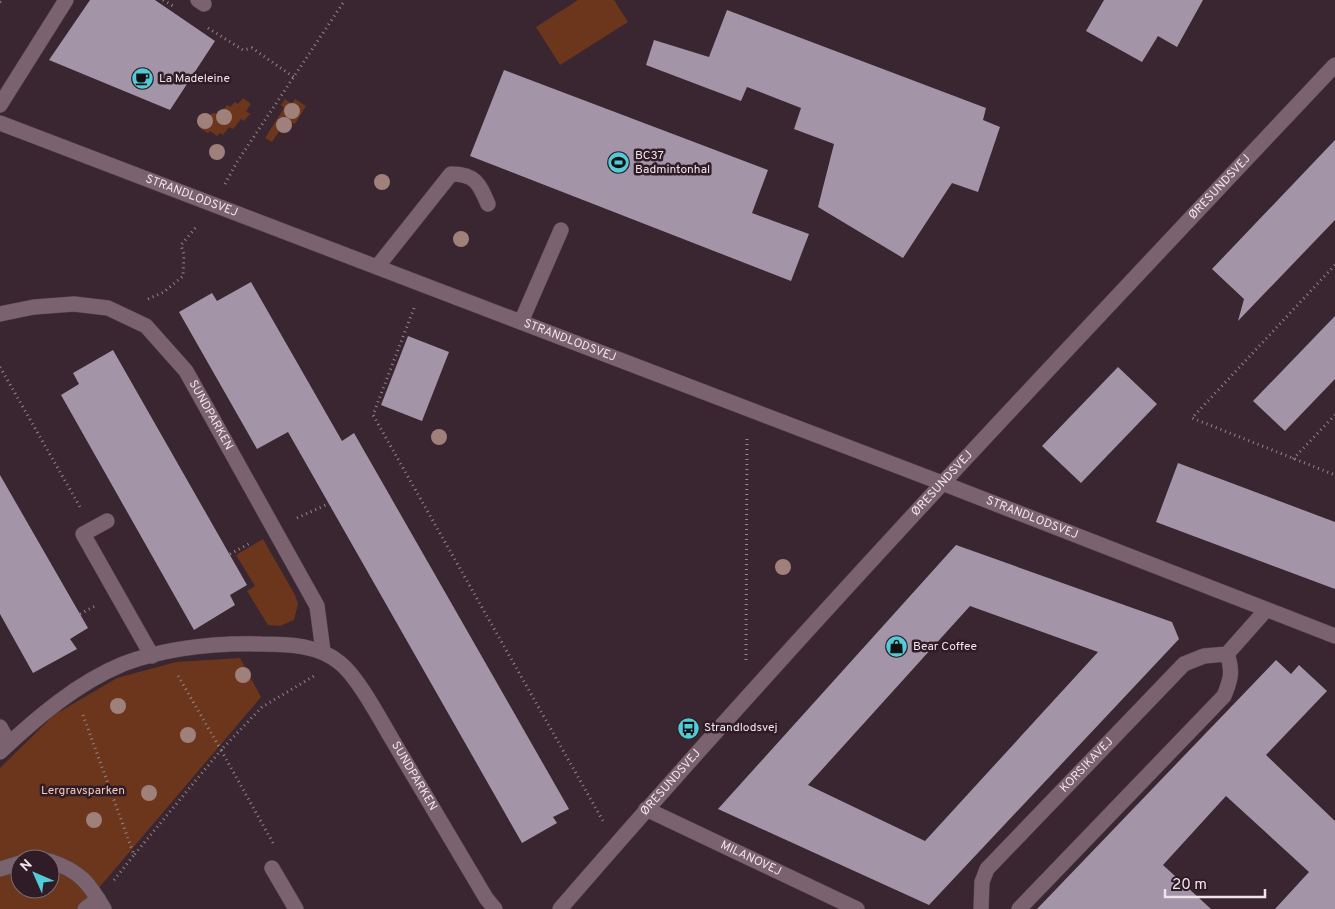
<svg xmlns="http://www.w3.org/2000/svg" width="1335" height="909" viewBox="0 0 1335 909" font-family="Overpass,sans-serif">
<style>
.green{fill:#6c361c;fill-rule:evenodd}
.building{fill:#a494a8;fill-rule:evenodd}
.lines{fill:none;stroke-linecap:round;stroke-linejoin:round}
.lane-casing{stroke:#52424a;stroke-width:16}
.street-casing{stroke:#52424a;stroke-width:16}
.secondary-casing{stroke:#52424a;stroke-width:16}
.path{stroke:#95858d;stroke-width:3;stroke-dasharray:1 4;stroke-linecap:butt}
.lane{stroke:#7a636e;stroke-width:15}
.street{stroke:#7a636e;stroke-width:15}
.secondary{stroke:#7a636e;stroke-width:15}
.tree{fill:#a0807b}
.labels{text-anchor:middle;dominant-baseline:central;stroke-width:5;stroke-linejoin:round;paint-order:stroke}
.poi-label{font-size:12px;fill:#f0e3e9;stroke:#2f1c26;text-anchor:start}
.street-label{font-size:12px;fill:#f0e3e9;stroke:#2f1c26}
.park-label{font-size:12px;fill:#f4cab9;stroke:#2f1c26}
</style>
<rect width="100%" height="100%" fill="#392630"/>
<path class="green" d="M578,0H614L628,22L560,65L536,27Z
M243,98L251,104L246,111L250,114L244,121L241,119L233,129L229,127L223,135L220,133L217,136L210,131L208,133L201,129L203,126L199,123L204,117L208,119L212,113L220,114L227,105L230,107L235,102L238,104Z
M285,99L292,104L295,99L306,106L295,124L291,122L284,132L280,130L272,142L265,138L284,108L281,105Z
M263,539L295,595L298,604L294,620L280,626L268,625L247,591L255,586L236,555Z
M240,658L261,697L81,909H0V768L54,715L117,678L176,662ZM20,859H50V889H20Z"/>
<path class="building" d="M90,0H155L215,41L170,110L49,60Z
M1104,0H1203L1177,47L1158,36L1142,62L1086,31Z
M727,10L986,108L983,120L1000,127L978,192L952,183L903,258L818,207L834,144L794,129L801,108L747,87L741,101L646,65L654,40L709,57Z
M504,70L768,170L752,213L809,234L791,281L470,156Z
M1335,140V220L1238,321L1244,299L1212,269Z
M251,282L342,441L354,433L569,809L553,817L557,823L522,843L288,432L257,449L179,312L212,293L217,301Z
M1335,316V379L1285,431L1253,401Z
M408,336L449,352L422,421L381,405Z
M113,350L247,585L230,595L235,605L194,630L61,395L79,384L73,373Z
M1118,367L1157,404L1081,483L1042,446Z
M1178,463L1335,522V589L1156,522Z
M0,475L88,628L70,639L77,649L33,673L0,614Z
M956,545L1172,622L1179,639L929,905L718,809ZM970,606L1098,652L925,841L808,785Z
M1276,660L1291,674L1299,665L1327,691L1266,755L1335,821V909H1275L1309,872L1226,796L1163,865L1211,909H1037Z"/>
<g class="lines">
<defs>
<path id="lane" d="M198,0L204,4
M377,267L451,174C475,174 479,183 488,204
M521,322L561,230"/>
<g id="street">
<path d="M0,105L66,0"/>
<path id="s1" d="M0,314L34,307L74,304L108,308L146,326L186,371L317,606L323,651"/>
<path d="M107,521L83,534L152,656"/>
<path d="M0,727L9,743"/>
<path id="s2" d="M0,752C36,718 77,683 123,664C166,648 216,643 261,644C288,644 319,645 340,663C358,677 381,721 393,741C424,793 455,846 486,898L495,909"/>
<path id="s3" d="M646,809L857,909"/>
<path d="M50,861C80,871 89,883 104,909"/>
<path d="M272,868L296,909"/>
<path d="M0,869L20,863"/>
<path d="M85,909L98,899"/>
<path id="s4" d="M981,909L982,882L987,869L1184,664L1204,656L1227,654L1266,610"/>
<path d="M1019,909L1224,696C1231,679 1233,671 1227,654"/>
</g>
<g id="secondary">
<path id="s5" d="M0,123L942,483L1335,636"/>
<path id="s6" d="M560,909C810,620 1073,343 1335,65"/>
</g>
</defs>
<use href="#lane" class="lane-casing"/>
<use href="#street" class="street-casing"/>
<use href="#secondary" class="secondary-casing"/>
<path class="path" d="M163,0L173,6
M0,2L3,0
M208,28L243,50L252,48L295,78
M225,184L237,162L345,0
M1335,265L1192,418L1335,475
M148,299L164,292L183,276L184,255L181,245L197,226
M414,308L373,415L603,821
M0,367L80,507
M1293,459L1335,415
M297,518L328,504
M230,554L252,542
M80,614L95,606
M746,660L747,436
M83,715L134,855L221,750L177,674
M273,843L221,750L262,707L314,676
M114,880L134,855"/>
<use href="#lane" class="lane"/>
<use href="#street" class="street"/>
<use href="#secondary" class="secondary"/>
</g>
<g class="tree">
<circle cx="292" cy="111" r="8"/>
<circle cx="224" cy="117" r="8"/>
<circle cx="205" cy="121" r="8"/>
<circle cx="284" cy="125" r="8"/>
<circle cx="217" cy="152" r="8"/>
<circle cx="382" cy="182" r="8"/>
<circle cx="461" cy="239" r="8"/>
<circle cx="439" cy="437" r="8"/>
<circle cx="783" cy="567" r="8"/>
<circle cx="243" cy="675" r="8"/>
<circle cx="118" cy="706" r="8"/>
<circle cx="188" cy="735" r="8"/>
<circle cx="149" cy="793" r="8"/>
<circle cx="94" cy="820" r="8"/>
</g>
<defs>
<symbol id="cafe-disc" viewBox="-11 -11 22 22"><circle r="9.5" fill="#52cbd8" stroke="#2f1c26"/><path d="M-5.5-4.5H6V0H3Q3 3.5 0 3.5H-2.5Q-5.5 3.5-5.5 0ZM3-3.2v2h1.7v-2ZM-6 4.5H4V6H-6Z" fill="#111"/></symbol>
<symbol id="stadium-disc" viewBox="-11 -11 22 22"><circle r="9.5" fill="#52cbd8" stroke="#2f1c26"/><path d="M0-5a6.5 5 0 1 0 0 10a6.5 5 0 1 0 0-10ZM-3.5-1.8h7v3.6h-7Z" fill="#111"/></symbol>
<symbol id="shop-disc" viewBox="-11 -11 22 22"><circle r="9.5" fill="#52cbd8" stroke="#2f1c26"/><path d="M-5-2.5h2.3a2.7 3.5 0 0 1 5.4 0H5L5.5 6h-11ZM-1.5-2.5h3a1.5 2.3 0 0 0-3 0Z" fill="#111"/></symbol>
<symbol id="bus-disc" viewBox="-11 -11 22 22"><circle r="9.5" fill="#52cbd8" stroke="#2f1c26"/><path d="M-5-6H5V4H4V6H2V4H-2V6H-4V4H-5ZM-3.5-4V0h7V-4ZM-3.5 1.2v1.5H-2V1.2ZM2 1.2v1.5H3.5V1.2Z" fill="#111"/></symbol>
</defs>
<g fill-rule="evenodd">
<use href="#cafe-disc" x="130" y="66" width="25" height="25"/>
<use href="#stadium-disc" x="606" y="150" width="25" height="25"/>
<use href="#shop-disc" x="884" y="634" width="25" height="25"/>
<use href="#bus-disc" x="676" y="716" width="25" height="25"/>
</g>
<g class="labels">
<g class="poi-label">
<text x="159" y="79">La Madeleine</text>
<text x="635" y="156">BC37<tspan x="635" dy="14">Badmintonhal</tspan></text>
<text x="913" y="647">Bear Coffee</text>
<text x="704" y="728">Strandlodsvej</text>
</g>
<g class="street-label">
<text stroke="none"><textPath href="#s6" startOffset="978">ØRESUNDSVEJ</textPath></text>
<text stroke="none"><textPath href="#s5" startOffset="205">STRANDLODSVEJ</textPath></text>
<text stroke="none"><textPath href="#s5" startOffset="610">STRANDLODSVEJ</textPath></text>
<text stroke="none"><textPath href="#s1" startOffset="262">SUNDPARKEN</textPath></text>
<text stroke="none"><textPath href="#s6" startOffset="572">ØRESUNDSVEJ</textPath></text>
<text stroke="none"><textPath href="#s5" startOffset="1105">STRANDLODSVEJ</textPath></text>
<text stroke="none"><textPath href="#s4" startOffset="185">KORSIKAVEJ</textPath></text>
<text stroke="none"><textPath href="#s2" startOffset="511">SUNDPARKEN</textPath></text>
<text stroke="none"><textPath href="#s6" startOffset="168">ØRESUNDSVEJ</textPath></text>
<text stroke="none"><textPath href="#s3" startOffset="116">MILANOVEJ</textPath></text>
</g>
<g class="park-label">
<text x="83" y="791">Lergravsparken</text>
</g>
</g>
<g transform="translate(35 874) rotate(315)"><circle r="24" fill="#2f1c26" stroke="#7c6c74"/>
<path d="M0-4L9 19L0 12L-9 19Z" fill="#52cbd8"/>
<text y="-8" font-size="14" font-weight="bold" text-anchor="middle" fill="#f0e3e9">N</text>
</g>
<path d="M1165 889v8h100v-8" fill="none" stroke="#f0e3e9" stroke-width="2.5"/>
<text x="1172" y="889" font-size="15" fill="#f0e3e9" stroke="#2f1c26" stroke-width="4" paint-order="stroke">20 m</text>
</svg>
